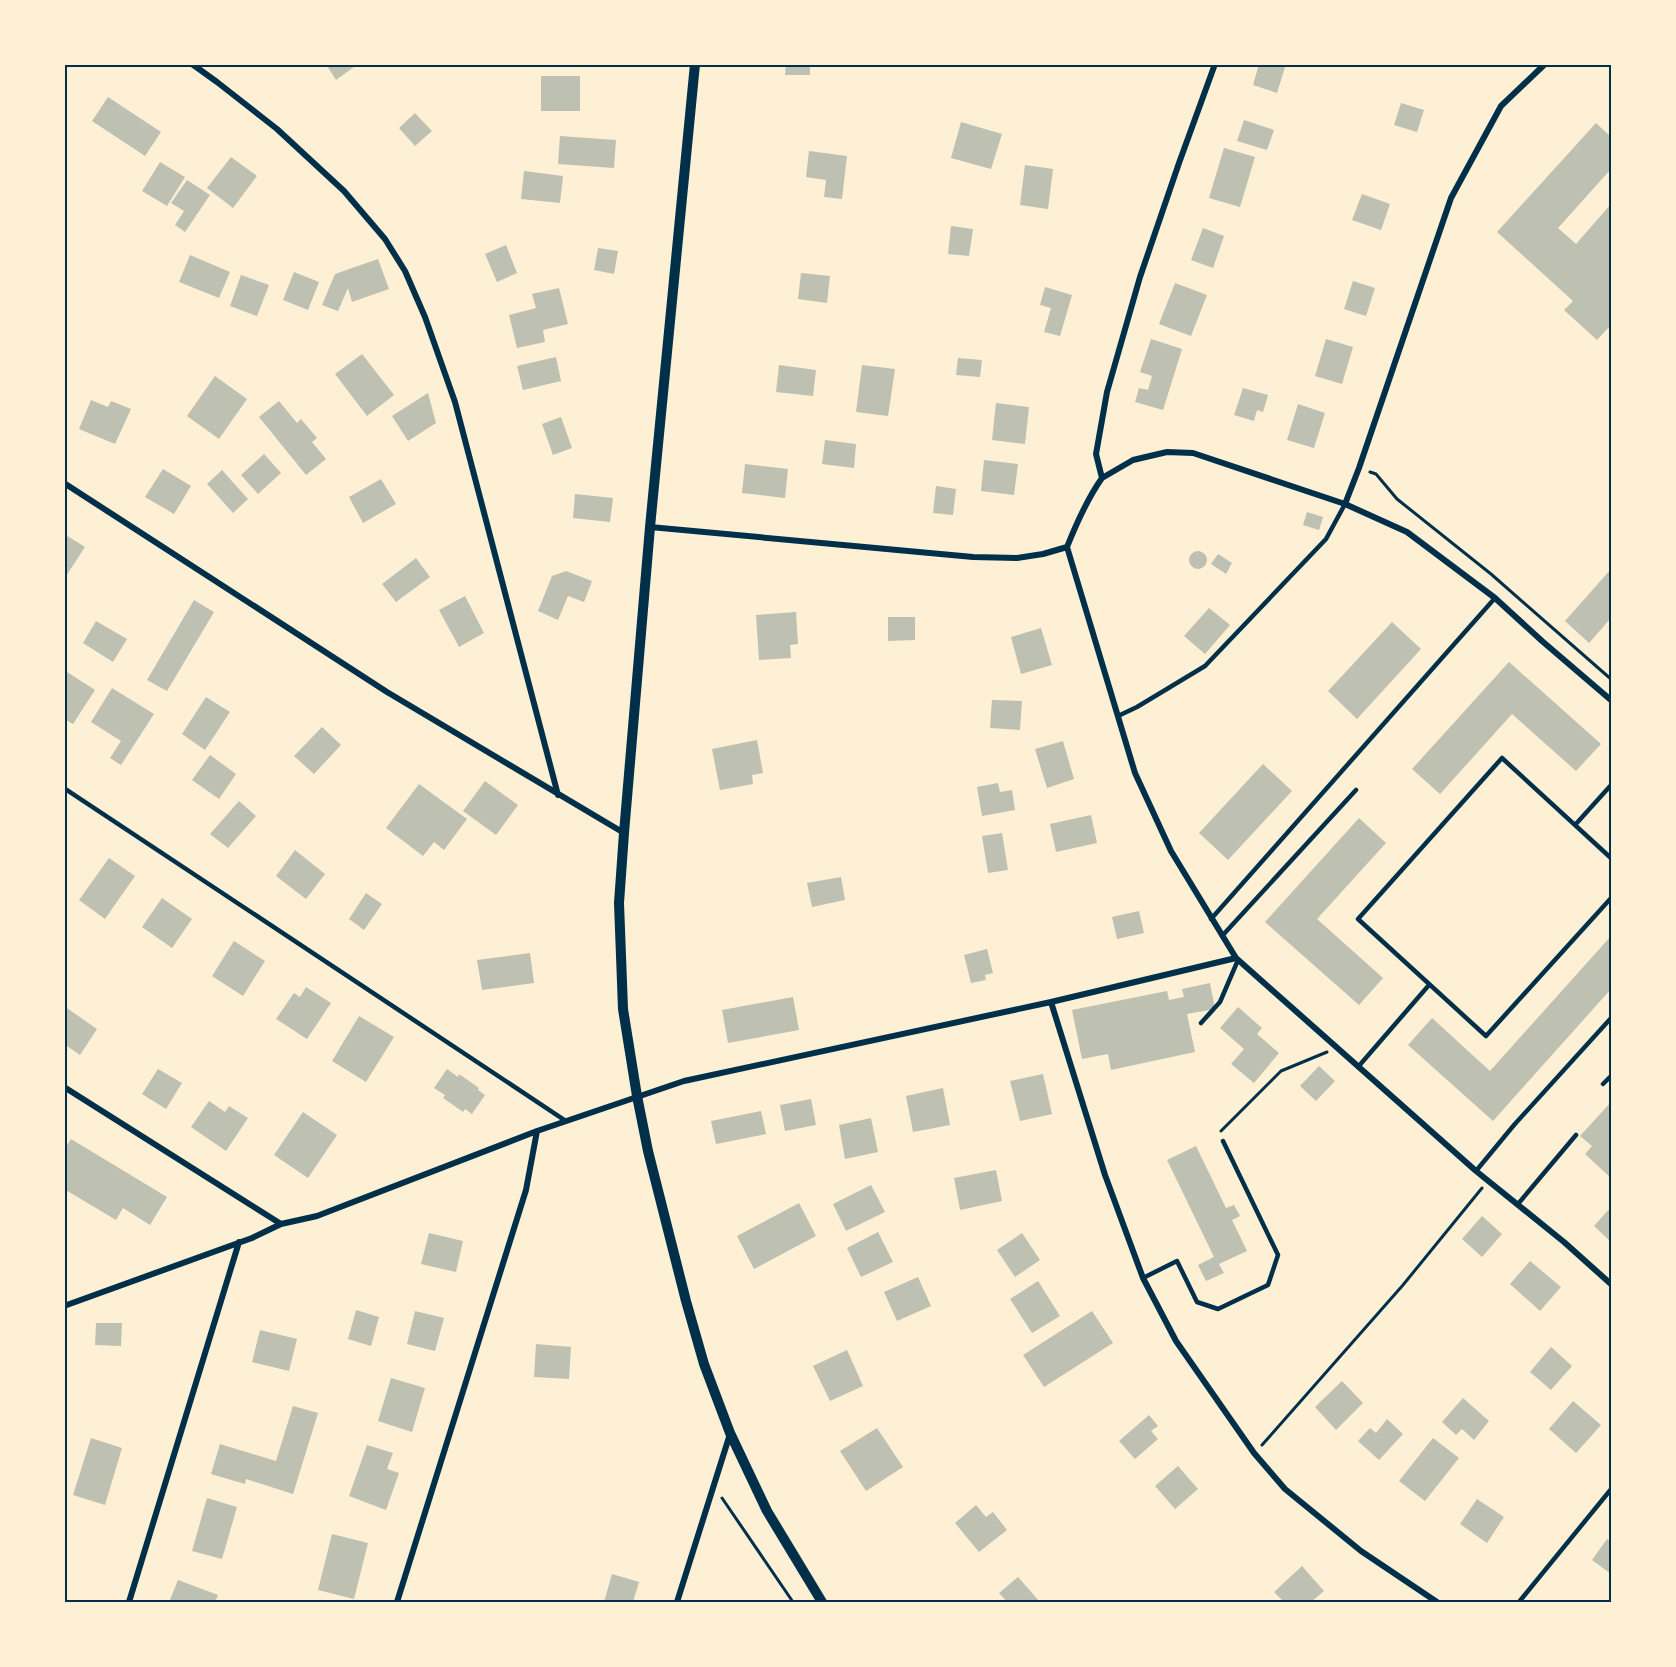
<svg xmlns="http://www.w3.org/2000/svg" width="1676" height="1667" viewBox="0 0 1676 1667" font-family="'IBM Plex Sans',sans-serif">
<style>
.building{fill:#bec0b2}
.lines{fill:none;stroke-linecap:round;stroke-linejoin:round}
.path{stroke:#003049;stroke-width:3}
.service{stroke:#003049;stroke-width:4.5}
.minor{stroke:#003049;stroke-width:6}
.tertiary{stroke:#003049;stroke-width:10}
.neatline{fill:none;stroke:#003049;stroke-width:2}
</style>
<rect width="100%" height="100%" fill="#fdf0d5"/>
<path class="building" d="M326,64H358L336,80Z
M786,64H810V75H785Z
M1259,64H1286L1277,93L1253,85Z
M541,76H580V111H541Z
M108,97L161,132L145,156L92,121Z
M1401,103L1424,110L1417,132L1394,125Z
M415,113L432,131L415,146L399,128Z
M1244,120L1274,130L1267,150L1237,141Z
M961,122L1002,134L991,169L951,158Z
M1596,123L1611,137V169L1558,228L1576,244L1611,204V329L1609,327L1597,340L1564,310L1573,301L1497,232Z
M560,136L616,140L614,168L558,164Z
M1224,148L1255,157L1240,207L1209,198Z
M809,151L847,156L842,199L824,197L826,180L806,177Z
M231,157L257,176L233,208L207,188Z
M160,162L185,177L167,206L142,191Z
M1025,165L1053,169L1048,209L1020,205Z
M524,171L563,176L560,203L521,199Z
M187,180L210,195L185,232L175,225L184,211L171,203Z
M1362,194L1390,204L1381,230L1352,220Z
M951,226L973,229L969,256L948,254Z
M1203,228L1224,236L1213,268L1191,260Z
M506,245L517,273L497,282L485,254Z
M598,248L618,251L614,274L594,270Z
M190,255L230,272L219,298L179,282Z
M378,259L389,289L352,302L348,288L338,311L322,305L335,274Z
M294,272L319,282L308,310L283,300Z
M801,273L830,276L827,303L798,299Z
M241,275L269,285L257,316L230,306Z
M1353,281L1375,288L1366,316L1344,309Z
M1175,283L1207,295L1191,336L1159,324Z
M1045,287L1072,295L1060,336L1044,332L1051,308L1040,305Z
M559,288L568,324L543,330L545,342L517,348L509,315L536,308L532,294Z
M1151,339L1182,349L1163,410L1135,402L1139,388L1148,390L1152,376L1140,372Z
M1326,339L1353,347L1342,384L1315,376Z
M362,354L394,395L367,416L335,374Z
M556,357L561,381L523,390L517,366Z
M958,358L982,360L980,377L956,375Z
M779,365L816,370L813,396L776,392Z
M862,365L895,369L888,416L856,412Z
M215,376L247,399L219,439L187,416Z
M1243,388L1268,395L1263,412L1257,410L1254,421L1234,415Z
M428,393L436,423L408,441L392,416Z
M91,400L108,407L111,401L131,409L115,444L79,429Z
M279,401L297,423L301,419L317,438L312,442L326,459L306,475L259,417Z
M996,403L1029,407L1025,444L992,440Z
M1298,404L1325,413L1314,448L1287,440Z
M561,417L572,448L553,455L542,424Z
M825,440L856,444L854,468L822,464Z
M264,454L281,473L258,494L241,475Z
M984,460L1018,464L1014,495L981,491Z
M745,464L788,469L785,498L742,493Z
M163,469L191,486L174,514L145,497Z
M222,470L248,499L233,513L207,484Z
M381,479L396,504L363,523L349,497Z
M936,486L956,489L953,515L933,513Z
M575,494L613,498L610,522L573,518Z
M1307,512L1323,517L1319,530L1303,525Z
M64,534L85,547L64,579Z
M1189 560a9 9 0 1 1 18 0a9 9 0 1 1-18 0Z
M1218,554L1232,563L1226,574L1211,564Z
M416,558L430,577L396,602L382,584Z
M1611,569V618L1589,643L1565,621Z
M566,571L592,581L584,602L568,596L558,620L538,611L552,576Z
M465,596L484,633L459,647L439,610Z
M194,600L214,612L167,691L147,680Z
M1209,608L1230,625L1205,654L1184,636Z
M796,612L798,644L790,645L791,658L759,660L756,615Z
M888,617H915V640L888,641Z
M96,621L127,639L113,662L83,643Z
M1392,622L1421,649L1357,719L1328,691Z
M1041,628L1052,665L1021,674L1011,637Z
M1509,662L1601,744L1576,771L1512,714L1440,794L1412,769Z
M64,670L95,690L73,724L64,719Z
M112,688L154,714L121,765L110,758L121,741L91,722Z
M206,697L230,712L205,750L182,734Z
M992,700L1022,701L1020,730L990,728Z
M322,727L341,745L314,774L294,756Z
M757,740L763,773L752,775L753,784L720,790L712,749Z
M1063,741L1074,779L1047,788L1035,749Z
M210,755L236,774L219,799L192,780Z
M1263,764L1292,791L1228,860L1199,833Z
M485,781L518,805L496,835L463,811Z
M998,783L1000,792L1012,790L1015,810L982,816L977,787Z
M419,784L467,819L444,850L434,842L423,856L386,828Z
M239,801L256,816L228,848L210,834Z
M1091,815L1097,843L1056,852L1050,824Z
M1359,818L1386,843L1317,919L1383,978L1359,1005L1265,922Z
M1002,833L1008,870L988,873L982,836Z
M295,850L325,874L306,899L276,876Z
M109,858L135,876L105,919L79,900Z
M841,877L845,900L812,907L807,883Z
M366,893L382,904L364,930L349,919Z
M162,898L192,919L172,948L142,927Z
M1139,911L1144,933L1117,939L1112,917Z
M1611,936V989L1493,1121L1408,1045L1432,1018L1490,1071Z
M234,941L265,961L243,996L212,976Z
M987,949L993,973L985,975L986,980L971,983L964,955Z
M530,953L534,983L482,990L477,960Z
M1210,983L1215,1009L1187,1014L1195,1052L1111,1070L1108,1054L1082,1059L1072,1010L1167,991L1169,1000L1184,997L1182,989Z
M306,987L331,1003L307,1039L276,1019L294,993L300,997Z
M793,997L799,1030L728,1043L722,1010Z
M64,1006L97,1029L80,1055L64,1044Z
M1238,1007L1262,1028L1257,1034L1279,1053L1254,1083L1231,1064L1244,1049L1220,1028Z
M359,1016L394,1037L366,1082L332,1061Z
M1319,1066L1335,1081L1316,1101L1300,1086Z
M158,1069L182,1083L166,1109L142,1094Z
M447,1069L458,1077L459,1074L479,1088L478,1090L485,1095L472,1114L465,1109L463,1112L443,1098L445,1095L434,1088Z
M1043,1074L1052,1114L1020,1121L1010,1081Z
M943,1088L950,1125L913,1132L906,1096Z
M811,1099L816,1125L785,1131L780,1105Z
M209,1101L225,1112L229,1106L248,1118L226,1151L191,1127Z
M1611,1102V1178L1585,1154L1592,1146L1580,1136Z
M761,1111L766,1134L716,1144L711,1121Z
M303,1112L337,1135L308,1178L274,1155Z
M871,1118L878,1152L845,1159L839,1125Z
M71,1139L167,1197L150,1225L123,1208L116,1220L64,1189V1150Z
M1196,1146L1226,1208L1234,1205L1240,1216L1232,1220L1247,1251L1219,1264L1224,1273L1206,1281L1198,1265L1214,1257L1167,1160Z
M996,1170L1002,1201L960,1210L954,1178Z
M871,1185L885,1212L846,1231L833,1204Z
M799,1203L816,1236L754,1269L737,1236Z
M1611,1207V1242L1594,1226Z
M1482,1216L1502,1234L1482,1257L1462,1239Z
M878,1232L893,1262L861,1277L847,1248Z
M429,1233L463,1241L456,1272L421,1264Z
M1022,1233L1040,1260L1015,1277L997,1250Z
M1530,1261L1561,1287L1540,1311L1510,1284Z
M918,1277L931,1306L897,1321L884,1292Z
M1038,1281L1060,1316L1032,1333L1010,1299Z
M356,1310L379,1317L371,1346L348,1339Z
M415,1311L444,1318L435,1351L407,1344Z
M1092,1311L1113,1343L1044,1387L1023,1355Z
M96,1323H122L121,1346L95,1345Z
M260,1330L297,1339L289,1371L252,1362Z
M536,1344L571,1347L569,1379L534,1377Z
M1551,1347L1572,1366L1551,1390L1530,1372Z
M847,1350L863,1386L830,1401L813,1366Z
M391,1378L425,1388L412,1432L378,1421Z
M1342,1381L1363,1403L1336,1430L1315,1407Z
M1463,1398L1489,1421L1474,1440L1462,1429L1456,1435L1442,1422Z
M1573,1401L1601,1425L1576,1453L1549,1429Z
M293,1406L318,1413L293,1494L246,1479L245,1484L211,1474L220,1444L276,1461Z
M1149,1415L1158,1426L1151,1431L1158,1439L1135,1459L1119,1441Z
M1387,1419L1403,1434L1379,1460L1358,1441L1370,1428L1376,1433Z
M877,1428L903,1467L866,1491L840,1451Z
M91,1438L122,1448L105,1505L73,1495Z
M1433,1438L1459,1458L1425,1501L1399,1481Z
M367,1445L393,1453L387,1469L399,1473L386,1510L349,1496Z
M1178,1466L1198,1489L1175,1509L1155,1486Z
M207,1498L237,1507L222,1559L192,1551Z
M1477,1499L1504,1517L1487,1543L1460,1524Z
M976,1505L986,1517L993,1512L1007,1530L979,1552L955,1523Z
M332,1534L368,1543L354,1599L318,1590Z
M1607,1539L1611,1542V1574L1592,1560Z
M1302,1566L1324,1591L1311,1602H1284L1274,1592Z
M612,1574L639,1582L633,1602H604Z
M1018,1577L1040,1602H1007L999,1593Z
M178,1580L218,1595L215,1602H169Z"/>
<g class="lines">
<path class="path" d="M1370,472L1376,474L1397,499L1491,574L1612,680
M1221,1131L1281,1071L1327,1052
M1262,1445L1403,1285L1482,1188
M722,1498L793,1602"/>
<path class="service" d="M1118,716L1137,707L1205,666L1326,539L1345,504
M64,788L566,1121
M1575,825L1612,784
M1612,859L1502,758L1358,919L1486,1036L1612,897
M1211,919L1495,598
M1222,936L1356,790
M1201,1023L1220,1002L1238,960
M1358,1067L1429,985
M1603,1084L1612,1075
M1476,1171L1514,1125L1612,1017
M1518,1204L1576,1135
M1143,1278L1177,1261L1197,1302L1218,1309L1268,1285L1278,1255L1223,1141
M1519,1602L1612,1488"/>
<path class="minor" d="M192,64L217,82L277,129L344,191L385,239L405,271L425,317L455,402L558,795
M1215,64L1179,163L1140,277L1107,392L1096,454L1102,478C1087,499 1077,522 1067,547L1135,773L1171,851L1236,958L1476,1171L1564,1242L1612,1285
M1102,478L1133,460L1167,452L1193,453L1345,504L1407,532L1495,598L1542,641L1612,701
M64,483L387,692L624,833
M1345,504L1359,468L1451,198L1501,106L1545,64
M650,527L973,557L1017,558L1043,554L1067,547
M1051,1002L1105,1175L1143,1278L1176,1341L1254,1453L1285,1489L1361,1551L1437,1602
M64,1087L281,1224
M64,1306L252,1238L281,1224L317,1216L537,1131L684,1081L1051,1002L1236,958
M129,1602L239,1242
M397,1602L526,1190L537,1131
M677,1602L730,1434"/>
<path class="tertiary" d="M695,64L650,527L624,833L619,903L623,1009L637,1096L648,1151L686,1301L704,1364L730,1433L767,1511L822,1602"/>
</g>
<rect width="1676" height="1667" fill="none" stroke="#fdf0d5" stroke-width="132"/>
<rect x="66" y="66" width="1544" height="1535" class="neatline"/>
</svg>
